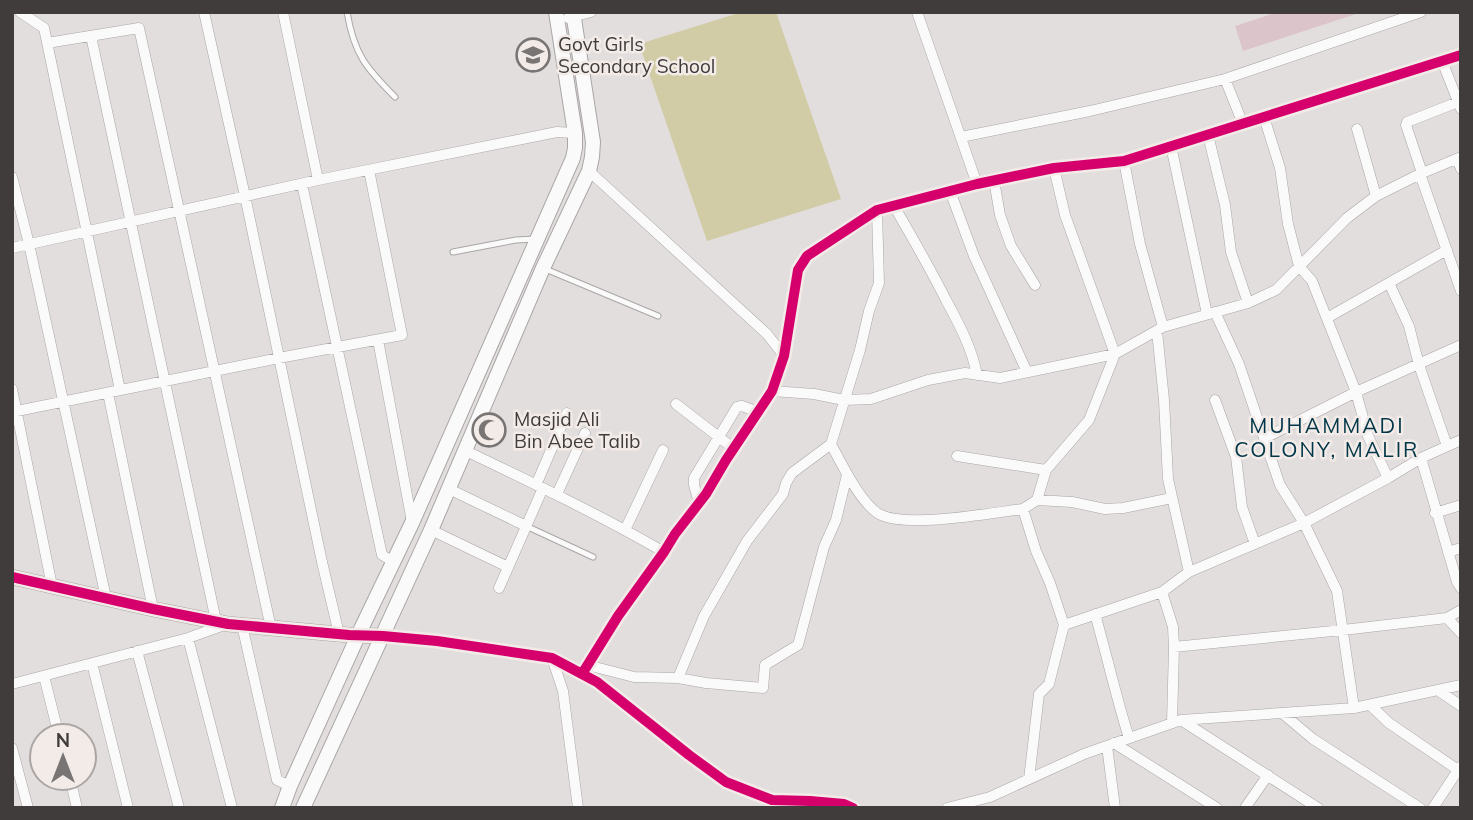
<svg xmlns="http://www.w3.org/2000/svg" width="1473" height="820" viewBox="0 0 1473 820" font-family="Mulish,sans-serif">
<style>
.green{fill:#d1cca5}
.building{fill:#dbc5cb}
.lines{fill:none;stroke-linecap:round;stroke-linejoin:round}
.lane-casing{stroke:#a9a6a5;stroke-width:7}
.street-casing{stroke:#a9a6a5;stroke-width:11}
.secondary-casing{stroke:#a9a6a5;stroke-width:16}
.lane{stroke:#fbfafa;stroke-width:5}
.street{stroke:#fbfafa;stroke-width:10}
.secondary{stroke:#fbfafa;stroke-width:14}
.cycleway-casing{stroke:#f3ebe8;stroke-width:15}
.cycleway{stroke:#d6006c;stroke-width:10}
.labels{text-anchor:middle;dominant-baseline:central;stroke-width:5;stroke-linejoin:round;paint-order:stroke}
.poi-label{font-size:19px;fill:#3f3c3b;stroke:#f3ebe8;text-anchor:start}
.neighbourhood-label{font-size:21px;letter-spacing:2px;fill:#003648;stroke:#f3ebe8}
</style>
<rect width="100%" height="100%" fill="#e3dede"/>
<path class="green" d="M742,12H776L841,199L707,241L639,44Z"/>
<path class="building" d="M1278,12H1356V14L1243,51L1235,26Z"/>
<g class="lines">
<defs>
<path id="lane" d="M347,12C354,54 366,68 395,97
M453,252L516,240L536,239
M543,268L658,316
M526,526L593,557"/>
<path id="street" d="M20,12L44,28L120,390
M204,12L245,196L322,562L339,634
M283,12L318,180
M917,12L977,184
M568,18L591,12
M91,36L216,621
M47,43L139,28L271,628
M1442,61L1461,109
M1225,79L1243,124
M1264,117L1280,168L1288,224L1299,266L1312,281L1356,392L1368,436L1388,478
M1357,129L1376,196
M1208,135L1225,205L1231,252L1248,303
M961,137L1090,111L1225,79L1421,12
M1171,146L1207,314
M1457,159L1461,169
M1124,161L1140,244L1163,327
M589,171L767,334L784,356
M1422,173L1406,125L1407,122L1458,102
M1420,174L1461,291
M12,177L29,244L106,598
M994,180L1000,215L1011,246L1035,285
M302,184L382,555L394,562
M950,191L974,256L1027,372
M894,206C912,237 930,268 946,300C959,324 972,348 977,375
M12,248L318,180L557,132L575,133
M1389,283L1409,326L1419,365L1447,446
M1215,312L1239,364L1280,485L1304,523L1337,591L1354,708
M1327,318L1447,250
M1157,331L1164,400L1168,479L1189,572
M378,340L412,522
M12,389L52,586
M772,391L814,394L844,400L871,399L928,380L965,373L1000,378L1115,354L1163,327L1248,303L1276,290L1347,218L1376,196L1420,174L1461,157
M108,393L153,609
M1215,400L1236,457L1242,507L1255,544
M676,404L733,448
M12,412L279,358L402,335L369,170
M1265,438L1356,392L1461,345
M831,444C841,463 862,506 881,515C909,528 991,513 1023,509
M466,451C533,483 600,515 664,552
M957,456L1046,470
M1421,458L1457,582L1461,588
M536,485L567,413
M449,489L526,526
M557,494L585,433
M1037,500L1072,502L1105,509L1123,508L1172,498
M699,503L694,485V478L737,407L742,406L758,412
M1435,513L1461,505
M431,530L508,567
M625,530L663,450
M1448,552L1461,548
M499,588L543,488
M1162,592L1173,627L1174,647L1172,723
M1095,614C1107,656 1116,697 1129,738
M1447,618L1461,633
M242,625L277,780L290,786
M1064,625L1162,592L1189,572L1304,523L1388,478L1421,458L1461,440
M383,636L437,641L552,658L597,682L689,755L726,782L772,800L810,801L844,804L853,808
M188,638L232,808
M1174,647L1343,630L1447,618L1461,610
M137,651L179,808
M552,658L563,691L578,808
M92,663L128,808
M587,665L634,677L678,678L706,683L763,688L765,665L798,645L824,547L836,520L847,475
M582,674L618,616L664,552L675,534L706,494L726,460L772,391L784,356L798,270L807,256L877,210L977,184L1054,168L1124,161L1461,55
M44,676L59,736
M678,678L704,616L747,541L783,494L786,483L792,473L831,444L860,350L869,311L879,283L877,210
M12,684L188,638L227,624
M1439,691L1461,706
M1370,705L1389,723L1461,772
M1282,713L1313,739L1420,808
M1181,720L1318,808
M1114,743L1217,808
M1107,746L1115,808
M12,748L28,808
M70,778L77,808
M1029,779L1039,694L1049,684L1064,625L1050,583L1036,551L1023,509L1037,500L1046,470L1089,420L1115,354L1065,215L1054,168
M947,808L990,797L1084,754L1181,720L1354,708L1461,685
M1245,808L1268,775
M1433,808L1460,767"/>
<path id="secondary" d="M12,577L153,609L228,624L349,635L383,636
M282,808L290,786L362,627L412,523L573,158L575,148V133L556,12
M303,808L431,530L543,268L589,171L592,157L593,142L573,12"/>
</defs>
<use href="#lane" class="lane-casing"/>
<use href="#street" class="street-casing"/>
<use href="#secondary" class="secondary-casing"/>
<use href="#lane" class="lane"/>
<use href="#street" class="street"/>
<use href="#secondary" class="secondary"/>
<defs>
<path id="cycleway" d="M12,577L153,609L228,624L349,635L383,636L437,641L552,658L597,682L689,755L726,782L772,800L810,801L844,804L853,808
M582,674L618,616L664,552L675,534L706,494L726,460L772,391L784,356L798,270L807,256L877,210L977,184L1054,168L1124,161L1461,55"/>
</defs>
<use href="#cycleway" class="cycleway-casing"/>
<use href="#cycleway" class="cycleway"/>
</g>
<defs>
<symbol id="school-ring" viewBox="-11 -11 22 22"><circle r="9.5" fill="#f3ebe8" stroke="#787574" stroke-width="1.5"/><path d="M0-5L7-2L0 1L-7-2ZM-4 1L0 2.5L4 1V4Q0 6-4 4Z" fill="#787574"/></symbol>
<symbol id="mosque-ring" viewBox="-11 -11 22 22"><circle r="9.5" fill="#f3ebe8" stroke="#787574" stroke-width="1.5"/><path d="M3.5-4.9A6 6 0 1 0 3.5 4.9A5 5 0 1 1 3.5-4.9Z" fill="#787574"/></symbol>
</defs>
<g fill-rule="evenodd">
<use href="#school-ring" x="514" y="36" width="38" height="38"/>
<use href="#mosque-ring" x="470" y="411" width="38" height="38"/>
</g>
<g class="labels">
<g class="poi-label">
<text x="558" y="44">Govt Girls<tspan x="558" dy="22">Secondary School</tspan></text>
<text x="514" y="419">Masjid Ali<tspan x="514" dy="22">Bin Abee Talib</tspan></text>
</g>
<g class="neighbourhood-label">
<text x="1327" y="425">MUHAMMADI<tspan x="1327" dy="24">COLONY, MALIR</tspan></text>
</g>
</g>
<rect width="1473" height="820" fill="none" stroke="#3f3c3b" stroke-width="28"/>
<g transform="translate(63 757)"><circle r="33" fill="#f3ebe8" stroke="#aba5a3" stroke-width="2"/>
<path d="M0-5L12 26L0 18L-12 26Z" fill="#787574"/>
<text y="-10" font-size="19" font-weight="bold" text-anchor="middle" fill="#3f3c3b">N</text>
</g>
</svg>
